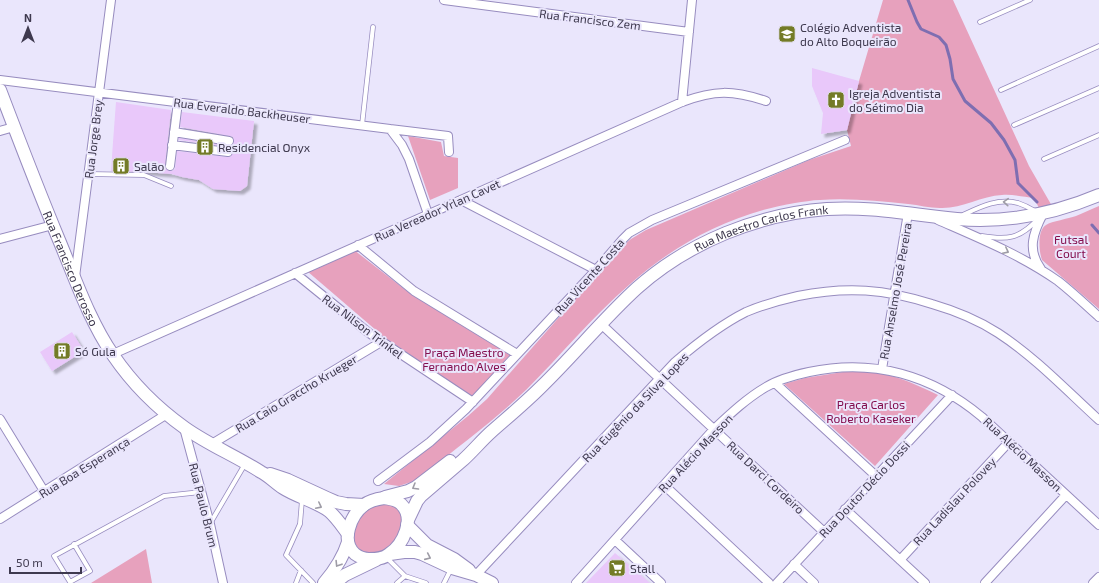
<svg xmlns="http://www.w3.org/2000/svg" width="1099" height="583" viewBox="0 0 1099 583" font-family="'Exo 2',sans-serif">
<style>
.green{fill:#e7a1bd}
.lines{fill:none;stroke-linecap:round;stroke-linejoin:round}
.stream{stroke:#7e6eb1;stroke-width:3}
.building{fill:#e9c8fa;filter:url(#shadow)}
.lane-casing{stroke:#978cbf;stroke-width:5.5}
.street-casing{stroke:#978cbf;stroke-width:10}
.secondary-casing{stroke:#978cbf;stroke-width:14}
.lane{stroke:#fff;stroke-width:4}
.street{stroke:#fff;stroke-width:8}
.secondary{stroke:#fff;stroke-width:12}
.oneway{stroke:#9e9ca6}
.labels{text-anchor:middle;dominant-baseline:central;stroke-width:4;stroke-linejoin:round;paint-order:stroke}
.street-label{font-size:12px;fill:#3e394e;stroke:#eae6fc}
.poi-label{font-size:12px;fill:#3e394e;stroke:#eae6fc;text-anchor:start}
.park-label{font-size:12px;fill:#840f4f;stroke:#eae6fc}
</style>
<defs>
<filter id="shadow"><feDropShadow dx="3.5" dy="3.5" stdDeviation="1" flood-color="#0004"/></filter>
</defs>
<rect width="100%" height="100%" fill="#eae6fc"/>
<path class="green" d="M883,0H953L1029,166L1052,206L1040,210L1034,198C1024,197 1012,194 1002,195C981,196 961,209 940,208C929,208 919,205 908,204C879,201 849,198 820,200C812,200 803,202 795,203C733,213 676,243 629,285C592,317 561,355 527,389C496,419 460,445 426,473L414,481L399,486L384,484L468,416L487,399L619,249L631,239L646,230L809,160L851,146L847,130L859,81Z
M408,136L441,142L444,156L458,158V188L430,200Z
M1099,206V309L1042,260C1039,252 1037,230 1046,225C1052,221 1068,219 1076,216C1084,213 1091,209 1099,206Z
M354,250L412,295L510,355L472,397L384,337L307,271Z
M843,372C855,372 867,371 878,373C899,376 919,386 938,395L875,466L784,384L805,378Z
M380,503C385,504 392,504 396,507C406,514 403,533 396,541C392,546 386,550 381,554L363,553C350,542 352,531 360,517C362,515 363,511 365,509C369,506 376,505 380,503Z
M146,549L152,583H91Z"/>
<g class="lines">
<path class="stream" d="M908,0L917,22L921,29L939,37L946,45L950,59L953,79L965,101L991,123L1004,140L1015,160L1018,183L1037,202
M1092,225L1099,233"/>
</g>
<path class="building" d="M812,68L859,81L847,130L821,134L823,113L812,86Z
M116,102L171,110L165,165V168L169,171H172L175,169L177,151L227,157H230L233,153V150L229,147L179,140V138L228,146L233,145L234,142L233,137L230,136L180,127L182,112L254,121L247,186L240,191L213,189L199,180L182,177L172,174L144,172L111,171L113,142Z
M72,332L84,351L52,371L40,352Z
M615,553L650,583H586Z"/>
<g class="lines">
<defs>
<path id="lane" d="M980,22L1030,0
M1001,90L1099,46
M362,125L373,27
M1014,125L1099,88
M1044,159L1099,135
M89,174L144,175L171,186
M963,215C980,207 997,198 1018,203C1024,205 1030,208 1035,211
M982,236C1007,240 1019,239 1037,220
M302,500L300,524L286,555L313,583
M211,522L245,464
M74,544L90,571L70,582L54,556L164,496L201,492
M386,557L405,576
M296,583L301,570
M397,583L405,576L426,583
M444,583L451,569"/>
<path id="street" d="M444,0L689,32
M0,80L390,129L402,145L409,159L428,214
M682,102L692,0
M390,129L448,136L449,152
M0,131L14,127
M174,132L229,141
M172,145L228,152
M170,166L178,102
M461,200L596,270
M938,220C979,238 1021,255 1058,281C1072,292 1086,305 1099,317
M0,239L53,225
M358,245L414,291L517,354
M1041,269C1027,250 1033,233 1043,214
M295,273L369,333L473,402
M75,277L111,0
M601,324L824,532
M113,354L682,102C715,90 732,90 766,101
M882,369L908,213
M775,383L876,476
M0,419L44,491
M184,428L210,524L223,583
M210,445L381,342
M378,481L430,442L466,409L596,270L622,240L629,233L652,220L845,140
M664,485L769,583
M845,509L925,583
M0,519L167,414
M615,540L661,583
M900,560L1009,442
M794,564L814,583
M476,575L675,362C696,344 720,325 746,312C763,305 780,300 798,296C847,286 885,289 932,304C956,311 978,320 998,333C1035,357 1067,391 1099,420
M576,583L714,429C730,414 747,398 766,387C779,379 795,375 809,372C873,358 932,375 982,417L1099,525
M777,583L952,395
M985,583L1066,495
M1093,583L1099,577"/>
<g id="secondary">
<path id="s1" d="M0,90C19,140 38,190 59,240C75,278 89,320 113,355C132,383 157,408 185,428C209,445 236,456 261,472C269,476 275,483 283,488C297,497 315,501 329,511C337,518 342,526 348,534"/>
<path d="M270,474L288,480L327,498L336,502L346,504L364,505"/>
<path d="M385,497L408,491L416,487L450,461"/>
<path d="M384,498C390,499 396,499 401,504C416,518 403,545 389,554C383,559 376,559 369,559C364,559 359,557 355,554C340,541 351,515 364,505C369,501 377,499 384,498Z"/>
<path id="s2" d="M408,520L417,501L421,496C435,484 449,472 463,460C473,451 481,441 491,432C508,417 525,403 541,387C574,355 603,319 637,288C689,242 758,214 827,209C871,206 913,215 957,219C1007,223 1052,215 1099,195"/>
<path d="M407,525L427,545L454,559L469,570"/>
<path d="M390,554L404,552H415L422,554L452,568L476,575L492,583"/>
<path d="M324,583C335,570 343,558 348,542"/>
<path d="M335,583L345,575L376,560"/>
</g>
</defs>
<use href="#lane" class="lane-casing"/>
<use href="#street" class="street-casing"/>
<use href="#secondary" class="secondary-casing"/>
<use href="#lane" class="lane"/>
<use href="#street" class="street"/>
<use href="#secondary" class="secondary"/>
</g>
<defs><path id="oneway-chevron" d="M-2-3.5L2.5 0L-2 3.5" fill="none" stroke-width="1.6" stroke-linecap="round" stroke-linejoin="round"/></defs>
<g class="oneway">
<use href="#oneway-chevron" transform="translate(1006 202) rotate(-176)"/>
<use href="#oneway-chevron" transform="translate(1006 251) rotate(27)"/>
<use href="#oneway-chevron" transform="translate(415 487) rotate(150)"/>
<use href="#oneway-chevron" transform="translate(319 506) rotate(27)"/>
<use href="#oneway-chevron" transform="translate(428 557) rotate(24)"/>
<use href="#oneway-chevron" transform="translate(338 564) rotate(122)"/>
</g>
<defs>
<symbol id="school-square" viewBox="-11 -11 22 22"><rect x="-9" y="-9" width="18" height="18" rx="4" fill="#737b26" stroke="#eae6fc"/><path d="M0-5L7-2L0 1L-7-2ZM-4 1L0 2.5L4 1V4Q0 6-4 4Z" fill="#fff"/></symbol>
<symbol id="church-square" viewBox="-11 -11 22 22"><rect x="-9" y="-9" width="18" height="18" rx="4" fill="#737b26" stroke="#eae6fc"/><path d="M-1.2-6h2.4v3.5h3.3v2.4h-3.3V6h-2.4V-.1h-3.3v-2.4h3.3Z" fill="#fff"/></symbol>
<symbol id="building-square" viewBox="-11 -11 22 22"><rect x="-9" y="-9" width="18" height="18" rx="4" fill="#737b26" stroke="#eae6fc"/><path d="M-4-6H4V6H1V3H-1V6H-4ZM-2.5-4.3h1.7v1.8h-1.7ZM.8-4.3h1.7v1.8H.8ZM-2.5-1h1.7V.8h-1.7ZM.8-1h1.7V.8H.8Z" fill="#fff"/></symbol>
<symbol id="supermarket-square" viewBox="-11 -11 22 22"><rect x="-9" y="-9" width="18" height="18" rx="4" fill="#737b26" stroke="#eae6fc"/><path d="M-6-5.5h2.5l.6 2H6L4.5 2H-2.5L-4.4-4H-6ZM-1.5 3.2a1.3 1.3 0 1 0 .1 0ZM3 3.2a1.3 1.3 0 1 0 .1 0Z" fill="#fff"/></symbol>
</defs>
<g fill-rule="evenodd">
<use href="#school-square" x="777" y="24" width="20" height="20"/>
<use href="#church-square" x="826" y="90" width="20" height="20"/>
<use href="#building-square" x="195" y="137" width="20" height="20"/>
<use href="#building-square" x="111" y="156" width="20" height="20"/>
<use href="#building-square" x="52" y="341" width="20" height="20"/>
<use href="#supermarket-square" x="607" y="558" width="20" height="20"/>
</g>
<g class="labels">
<g class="street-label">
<text transform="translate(590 19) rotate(7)">Rua Francisco Zem</text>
<text transform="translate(242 110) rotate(7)">Rua Everaldo Backheuser</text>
<text transform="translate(93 139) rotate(-83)">Rua Jorge Brey</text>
<text transform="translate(437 210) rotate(-24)">Rua Vereador Yrlan Cavet</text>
<text stroke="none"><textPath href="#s2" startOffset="468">Rua Maestro Carlos Frank</textPath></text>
<text stroke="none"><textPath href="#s1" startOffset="192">Rua Francisco Derosso</textPath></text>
<text transform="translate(589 276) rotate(-48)">Rua Vicente Costa</text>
<text transform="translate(895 291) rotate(-80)">Rua Anselmo José Pereira</text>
<text transform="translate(363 326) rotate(37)">Rua Nilson Trinkel</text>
<text transform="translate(296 393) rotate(-31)">Rua Caio Graccho Krueger</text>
<text transform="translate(635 407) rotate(-46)">Rua Eugênio da Silva Lopes</text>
<text transform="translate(695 453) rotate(-47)">Rua Alécio Masson</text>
<text transform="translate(1023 454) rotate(43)">Rua Alécio Masson</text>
<text transform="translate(84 467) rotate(-32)">Rua Boa Esperança</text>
<text transform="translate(766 477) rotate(43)">Rua Darci Cordeiro</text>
<text transform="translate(864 489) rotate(-47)">Rua Doutor Décio Dossi</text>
<text transform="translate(954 501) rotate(-47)">Rua Ladislau Polovey</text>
<text transform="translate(204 505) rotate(76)">Rua Paulo Brum</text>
</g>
<g class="poi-label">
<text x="800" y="27">Colégio Adventista<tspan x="800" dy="14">do Alto Boqueirão</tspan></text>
<text x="849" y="93">Igreja Adventista<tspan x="849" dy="14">do Sétimo Dia</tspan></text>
<text x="218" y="147">Residencial Onyx</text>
<text x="134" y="166">Salão</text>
<text x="75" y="351">Só Gula</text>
<text x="630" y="568">Stall</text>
</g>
<g class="park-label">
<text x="1071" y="239">Futsal<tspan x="1071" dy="14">Court</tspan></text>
<text x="464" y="352">Praça Maestro<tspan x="464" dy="14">Fernando Alves</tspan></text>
<text x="871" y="404">Praça Carlos<tspan x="871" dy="14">Roberto Kaseker</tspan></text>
</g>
</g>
<g transform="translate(28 28)" stroke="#eae6fc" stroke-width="3" paint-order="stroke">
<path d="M0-3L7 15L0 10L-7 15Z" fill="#3e394e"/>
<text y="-6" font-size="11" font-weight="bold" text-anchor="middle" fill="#3e394e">N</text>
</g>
<path d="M10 567v6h71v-6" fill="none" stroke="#3e394e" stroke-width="2"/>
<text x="16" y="567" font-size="12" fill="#3e394e" stroke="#eae6fc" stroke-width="3" paint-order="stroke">50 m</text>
</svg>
